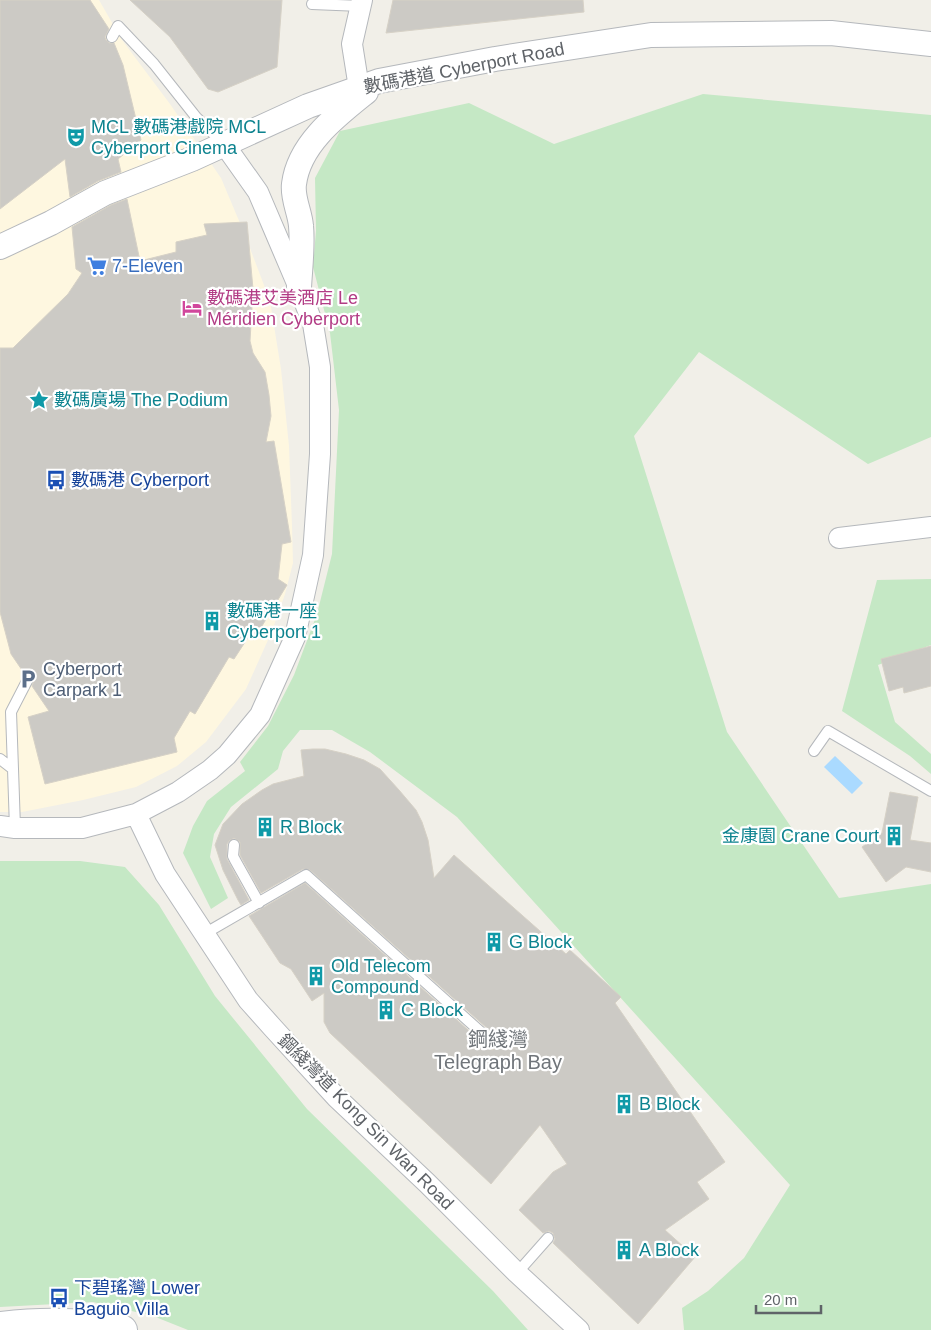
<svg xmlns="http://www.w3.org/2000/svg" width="931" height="1330" viewBox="0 0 931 1330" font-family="Arial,'Noto Sans TC',sans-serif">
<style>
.commercial{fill:#fef7e0}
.green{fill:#c5e8c5}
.water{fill:#aadaff}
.building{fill:#cccac5;stroke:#d6d1c6}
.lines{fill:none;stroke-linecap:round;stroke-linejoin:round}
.service-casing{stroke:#b5b8bc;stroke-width:12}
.minor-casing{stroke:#b5b8bc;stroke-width:22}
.tertiary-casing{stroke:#b5b8bc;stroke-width:26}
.secondary-casing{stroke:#b6babf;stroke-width:30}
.service{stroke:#fff;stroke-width:10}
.minor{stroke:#fff;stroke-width:20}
.tertiary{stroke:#fff;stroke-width:24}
.secondary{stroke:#fff;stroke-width:28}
.labels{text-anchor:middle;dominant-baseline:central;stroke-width:4.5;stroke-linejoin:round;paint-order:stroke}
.street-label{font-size:18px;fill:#5f6368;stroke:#fff}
.culture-label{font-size:18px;fill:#0d838f;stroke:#fff;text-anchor:start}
.shop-label{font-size:18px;fill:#366cbe;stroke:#fff;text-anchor:start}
.hotel-label{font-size:18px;fill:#b23c85;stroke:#fff;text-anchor:start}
.transit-label{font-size:18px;fill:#164399;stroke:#fff;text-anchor:start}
.service-label{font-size:18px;fill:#4e5e75;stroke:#fff;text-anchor:start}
.quarter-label{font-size:20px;fill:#70757a;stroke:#fff}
</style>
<rect width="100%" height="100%" fill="#f1efe8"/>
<path class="commercial" d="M0,0H99L122,40L170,104L221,178L245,235L270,301L281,369L289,446L292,526L293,563L285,594L272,631L246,689L206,742L177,766L136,787L83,800L22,812H0Z"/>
<path class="green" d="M703,94L931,115V437L868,464L699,352L634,436L727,732L839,898L931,884V1330H684L682,1308L708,1291L744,1258L790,1185L457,817L370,752L332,730H300L283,751L278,769L231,807L214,834L210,857L228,898L211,909L183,853L193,826L207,801L245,771L240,762L268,726L294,675L317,614L332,554L339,410L330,333L313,267L316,231L315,178L340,131L469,103L554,144Z
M931,579V645L878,665L895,722L931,754V774L910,756L842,711L877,580Z
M0,861H80L125,867L159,905L215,996L307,1109L493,1291L528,1330H188L153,1316L93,1302L0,1307Z"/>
<path class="water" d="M835,756L863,783L852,794L824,767Z"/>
<path class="building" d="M0,0H90L109,29L105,37L106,40L109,43H114L123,65L141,140L118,159L121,172L98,181L70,197L65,159L0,209Z
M130,0H282L277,67L218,92L208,89L170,37Z
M393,0H583L584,12L386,33Z
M127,199L140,261L176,252V242L207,235L204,224L247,222L253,289L250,341L253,353L265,372L269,395L271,416L266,442L274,441L291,542L282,544L278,579L287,585L254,639L249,636L234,659L229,657L195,714L190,711L174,738L177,752L45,784L28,717L49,711L32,686L35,679L33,675L28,672L24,673L11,654L0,612V348H13L68,294L82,273L76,269L72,227L111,205Z
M931,646V686L904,693L903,687L889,691L881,659Z
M313,749H325L346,754L364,760L380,769L399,790L416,810L422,822L428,840L434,878L454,855L566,954L570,950L621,997L615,1003L725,1162L697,1182L709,1199L665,1230L695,1257L638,1324L553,1243L555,1239L553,1233L549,1231L543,1233L519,1210L553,1172L567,1164L540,1125L491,1184L330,1033L324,1022V993L312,1001L291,969L280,963L249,916L305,883L488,1048L492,1050L498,1048L500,1044L498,1038L310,870L303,869L261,893L240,855V842L234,838L229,841L227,844V859L249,900L241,905L238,900L223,870L215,845L223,824L242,804L262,790L273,784L304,776L301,750Z
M890,792L918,797L910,840L931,843V872L906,867L886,882L862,847L882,833Z"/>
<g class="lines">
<defs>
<path id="service" d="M312,4L361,6
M112,37L118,26L154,64L196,117L224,144
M814,751L828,731L931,791
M0,759L13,769L15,828
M13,769L11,712L28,679
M234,845L233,856L235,860L259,903
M204,934L306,875L493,1043
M517,1273L548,1238"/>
<path id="minor" d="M359,88L352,44L362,0
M839,538L931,527
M136,814L165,874L248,1000L273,1028L337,1098L427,1183L517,1273L579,1330
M0,826L15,828H82L136,814L178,792L210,770L227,755L260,715L295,637L313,555L320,454V367L313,324L299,288L258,192L224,144"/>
<path id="tertiary" d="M0,247L51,223L105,193L192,159L308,106L379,81L495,59L651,35L831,33L931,44
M299,288C300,268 303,246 301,226C300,212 292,198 294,184C299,144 336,116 366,92"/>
<path id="secondary" d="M0,1326C41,1321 83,1321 123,1330"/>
</defs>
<use href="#service" class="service-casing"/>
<use href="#minor" class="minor-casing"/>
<use href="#tertiary" class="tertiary-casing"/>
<use href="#secondary" class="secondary-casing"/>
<use href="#service" class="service"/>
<use href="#minor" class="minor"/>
<use href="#tertiary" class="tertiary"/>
<use href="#secondary" class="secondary"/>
</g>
<defs>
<symbol id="theatre-bare" viewBox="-9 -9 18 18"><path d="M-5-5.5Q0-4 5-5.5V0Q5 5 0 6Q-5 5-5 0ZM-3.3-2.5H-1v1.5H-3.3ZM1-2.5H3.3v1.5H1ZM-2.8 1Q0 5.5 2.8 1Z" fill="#0f9aa8" stroke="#fff" stroke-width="2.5" paint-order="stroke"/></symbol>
<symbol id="supermarket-bare" viewBox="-9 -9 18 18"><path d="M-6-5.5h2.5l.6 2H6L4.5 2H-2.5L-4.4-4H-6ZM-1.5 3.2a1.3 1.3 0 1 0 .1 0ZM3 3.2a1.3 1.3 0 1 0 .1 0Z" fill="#3f7fe0" stroke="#fff" stroke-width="2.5" paint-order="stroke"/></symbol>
<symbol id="hotel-bare" viewBox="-9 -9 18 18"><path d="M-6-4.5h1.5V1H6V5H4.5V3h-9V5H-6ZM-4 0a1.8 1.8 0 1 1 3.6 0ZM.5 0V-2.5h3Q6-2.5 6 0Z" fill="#d1479c" stroke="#fff" stroke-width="2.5" paint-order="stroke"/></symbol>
<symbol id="sight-bare" viewBox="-9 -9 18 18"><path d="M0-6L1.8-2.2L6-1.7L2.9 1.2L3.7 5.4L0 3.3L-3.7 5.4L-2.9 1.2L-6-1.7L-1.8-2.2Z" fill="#0f9aa8" stroke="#fff" stroke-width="2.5" paint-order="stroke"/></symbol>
<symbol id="bus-bare" viewBox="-9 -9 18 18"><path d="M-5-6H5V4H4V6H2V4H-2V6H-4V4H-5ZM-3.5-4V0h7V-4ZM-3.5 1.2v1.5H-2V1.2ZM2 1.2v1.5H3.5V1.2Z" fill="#1a4fb4" stroke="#fff" stroke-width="2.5" paint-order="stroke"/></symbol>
<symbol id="building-bare" viewBox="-9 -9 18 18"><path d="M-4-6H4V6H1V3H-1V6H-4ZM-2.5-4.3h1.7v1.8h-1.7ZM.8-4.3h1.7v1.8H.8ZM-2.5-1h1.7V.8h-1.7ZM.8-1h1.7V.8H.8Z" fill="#0f9aa8" stroke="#fff" stroke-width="2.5" paint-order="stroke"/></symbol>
<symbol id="parking-bare" viewBox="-9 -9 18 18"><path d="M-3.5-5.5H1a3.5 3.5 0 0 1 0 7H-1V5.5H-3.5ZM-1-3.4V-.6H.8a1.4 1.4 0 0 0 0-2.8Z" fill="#5c6f8a" stroke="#fff" stroke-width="2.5" paint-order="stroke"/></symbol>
</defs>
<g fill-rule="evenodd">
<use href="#theatre-bare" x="62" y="123" width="28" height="28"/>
<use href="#supermarket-bare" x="83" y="252" width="28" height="28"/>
<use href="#hotel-bare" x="178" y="294" width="28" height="28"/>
<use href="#sight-bare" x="25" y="386" width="28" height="28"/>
<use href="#bus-bare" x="42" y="466" width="28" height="28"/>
<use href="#building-bare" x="198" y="607" width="28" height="28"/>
<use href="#parking-bare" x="14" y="665" width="28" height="28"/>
<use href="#building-bare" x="251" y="813" width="28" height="28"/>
<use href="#building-bare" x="880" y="822" width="28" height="28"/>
<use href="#building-bare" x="480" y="928" width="28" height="28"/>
<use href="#building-bare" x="302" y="962" width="28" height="28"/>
<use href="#building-bare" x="372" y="996" width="28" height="28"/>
<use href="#building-bare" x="610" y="1090" width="28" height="28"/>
<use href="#building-bare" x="610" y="1236" width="28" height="28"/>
<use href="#bus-bare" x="45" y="1284" width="28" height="28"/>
</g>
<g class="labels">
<g class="street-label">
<text transform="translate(464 68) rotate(-11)">數碼港道 Cyberport Road</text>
<text transform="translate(366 1122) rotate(45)">鋼綫灣道 Kong Sin Wan Road</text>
</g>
<g class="culture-label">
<text x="91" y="127">MCL 數碼港戲院 MCL<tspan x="91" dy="21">Cyberport Cinema</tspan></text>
<text x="54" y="400">數碼廣場 The Podium</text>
<text x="227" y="611">數碼港一座<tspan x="227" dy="21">Cyberport 1</tspan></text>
<text x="280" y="827">R Block</text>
<text x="879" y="836" text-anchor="end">金康園 Crane Court</text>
<text x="509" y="942">G Block</text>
<text x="331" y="966">Old Telecom<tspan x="331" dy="21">Compound</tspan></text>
<text x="401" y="1010">C Block</text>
<text x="639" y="1104">B Block</text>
<text x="639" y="1250">A Block</text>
</g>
<g class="shop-label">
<text x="112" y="266">7-Eleven</text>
</g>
<g class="hotel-label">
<text x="207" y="298">數碼港艾美酒店 Le<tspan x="207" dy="21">Méridien Cyberport</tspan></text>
</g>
<g class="transit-label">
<text x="71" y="480">數碼港 Cyberport</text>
<text x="74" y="1288">下碧瑤灣 Lower<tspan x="74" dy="21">Baguio Villa</tspan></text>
</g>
<g class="service-label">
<text x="43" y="669">Cyberport<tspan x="43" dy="21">Carpark 1</tspan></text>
</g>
<g class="quarter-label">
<text x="498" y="1039">鋼綫灣<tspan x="498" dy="23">Telegraph Bay</tspan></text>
</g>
</g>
<path d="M756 1305v8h65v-8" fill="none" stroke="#5f6368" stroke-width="2.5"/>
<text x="764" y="1305" font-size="15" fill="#5f6368" stroke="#ffffff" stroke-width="4" paint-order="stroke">20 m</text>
</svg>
